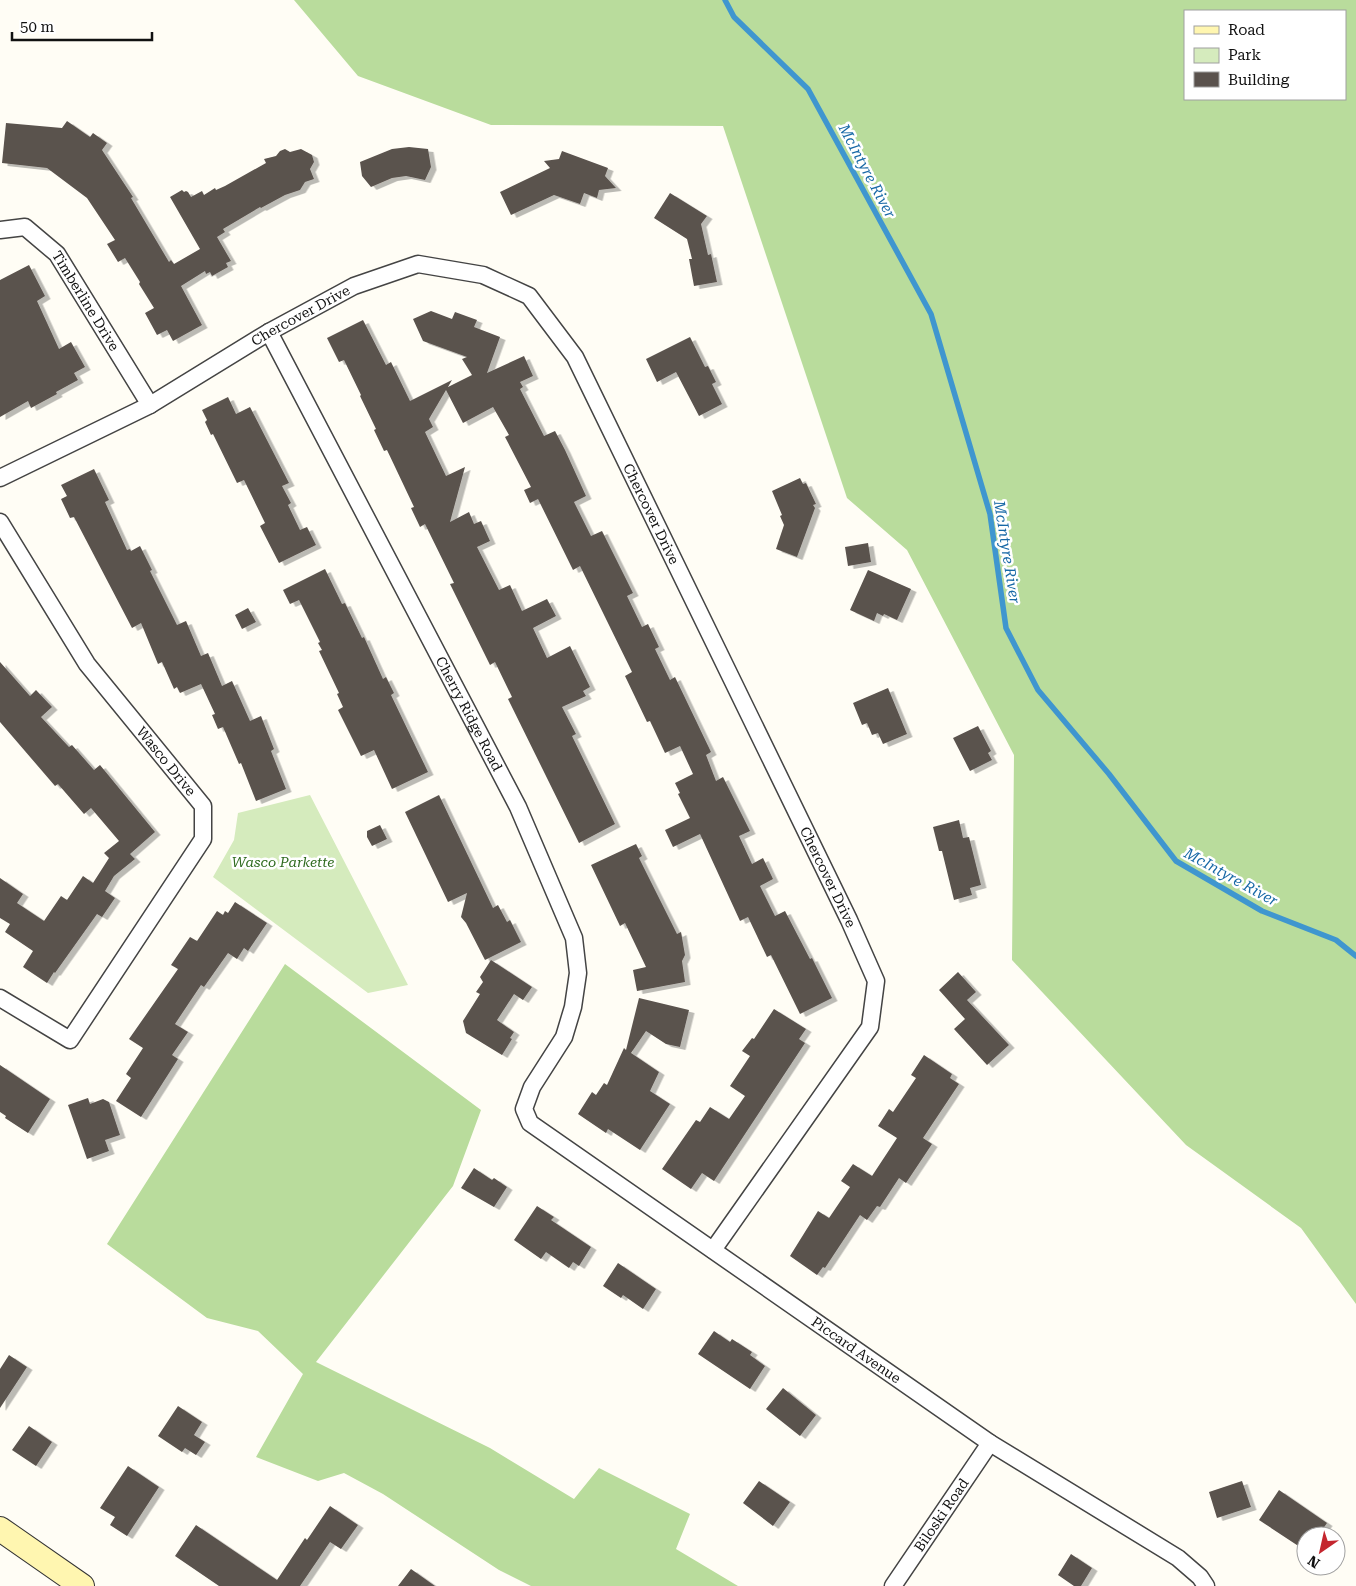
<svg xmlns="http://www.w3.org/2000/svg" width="1356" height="1586" viewBox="0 0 1356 1586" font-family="'Roboto Serif',serif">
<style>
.green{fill:#d5ebbd}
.forest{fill:#b9dc9c;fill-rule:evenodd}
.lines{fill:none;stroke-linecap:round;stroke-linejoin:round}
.stream{stroke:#3f96cf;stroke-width:5.5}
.building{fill:#5a524d;filter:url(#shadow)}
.street-casing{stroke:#444;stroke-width:19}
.secondary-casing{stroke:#333;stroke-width:26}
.street{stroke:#fff;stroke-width:16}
.secondary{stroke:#fff6b0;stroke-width:24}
.labels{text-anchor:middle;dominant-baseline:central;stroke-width:5;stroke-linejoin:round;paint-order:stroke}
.street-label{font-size:14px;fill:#111;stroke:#fff}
.park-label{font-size:14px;font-style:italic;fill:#2f6b1f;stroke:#fff}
.water-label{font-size:15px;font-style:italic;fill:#1768a6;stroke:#fff}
</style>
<defs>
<filter id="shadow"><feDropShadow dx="5.5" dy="3" stdDeviation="0" flood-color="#0004"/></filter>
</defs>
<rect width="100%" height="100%" fill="#fffdf5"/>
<path class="green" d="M310,795L408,985L368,993L213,877L234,840L238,813Z"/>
<path class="forest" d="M294,0H1356V1304L1301,1228L1186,1145L1012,960L1014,755L907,550L847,498L723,126L491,125L358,76ZM1185,11H1345V99H1185Z
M285,964L481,1110L453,1186L316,1362L490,1448L574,1499L599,1468L690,1514L676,1549L738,1586H531L499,1570L383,1494L344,1473L318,1481L256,1457L303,1374L258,1331L207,1318L107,1244Z"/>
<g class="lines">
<path class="stream" d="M725,0L734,17L808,89L931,314L990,514L1006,628L1038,690L1109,774L1176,861L1262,911L1336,940L1356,956"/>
</g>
<path class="building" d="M67,121L90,137L93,133L107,143L102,150L133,197L131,198L169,262L171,260L174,264L200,249L170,197L182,190L184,192L186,191L188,192L191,197L202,191L204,195L215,188L216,190L225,186L266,163L264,159L276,156L280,151L285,149L290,152L301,149L312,155L314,162L310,169L314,179L305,182L300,190L285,195L261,208L260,207L223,229L225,232L217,237L231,261L226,263L228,267L212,276L210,272L206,274L205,271L181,286L202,325L173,341L167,330L157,335L145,313L154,308L139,284L140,282L125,258L118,262L107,244L115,240L87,198L47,168L2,163L6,123L62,128Z
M409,147L428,149L431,167L425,180L406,176L392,178L371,187L362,176L360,162L392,149Z
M562,151L608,168L605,176L616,188L599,190L597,198L584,193L580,204L554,195L511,215L500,192L550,168L544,161L559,159Z
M670,193L707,216L701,224L708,255L711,254L717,282L694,286L689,259H692L687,239L654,218Z
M29,265L45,296L37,301L59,349L71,342L85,367L74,373L78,380L56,392L57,394L31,408L28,401L0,417V280Z
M431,311L452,319L455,312L477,320L474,327L500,337L487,373L524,356L533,376L520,382L523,387L520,389L544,436L555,431L565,450L586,496L574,502L591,536L602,531L633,593L627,596L642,627L648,624L659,647L655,649L670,680L675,677L711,752L706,755L716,781L723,777L750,831L739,836L752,864L763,858L773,879L760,886L775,916L785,911L810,959L812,958L832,998L800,1014L771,955L767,957L748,917L740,921L700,834L673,847L665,830L690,818L678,794L680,793L675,783L693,774L680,746L665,753L650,721L647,722L625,676L632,672L580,566L573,570L538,499L530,503L524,490L531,487L505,437L509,435L493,407L463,423L446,390L429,419L433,427L425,432L446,476L465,467L450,522L469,512L474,524L481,521L490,541L477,547L499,590L510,585L522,611L547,599L556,616L533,628L547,658L570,646L590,687L583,691L586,696L562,707L576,734L572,736L615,824L579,843L508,699L512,697L495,662L490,665L450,584L454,583L425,524L420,527L411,508L414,507L387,450L384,451L374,430L376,429L360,396L361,395L344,360L339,362L327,338L363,320L386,365L391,362L410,401L452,380L448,387L472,375L462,359L467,357L423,341L413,319Z
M690,337L705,367L708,366L716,382L712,384L722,404L699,416L676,372L657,382L646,359Z
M228,397L236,414L250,407L289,483L282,486L291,503L288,505L300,530L307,527L316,545L279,563L260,526L265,523L244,480L237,483L213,434L211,435L205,422L207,420L202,410Z
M94,469L109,500L105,502L127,550L130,549L131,551L140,546L152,570L150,571L177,625L186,621L201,656L208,653L222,686L232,681L250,721L261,716L274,749L271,751L286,789L256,801L241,763L239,764L223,727L218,729L212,715L215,714L201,684L180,693L177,687L174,689L162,662L158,664L141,623L132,628L74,517L70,518L61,499L67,496L61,485Z
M800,478L803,484L806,483L816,504L813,505L815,508L797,557L776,549L784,525L780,516L782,515L772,491Z
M868,543L871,562L848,566L845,547Z
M325,569L342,604L345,603L362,638L364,637L383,679L386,677L394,693L391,695L428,772L392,789L374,750L361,756L338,710L343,707L337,694L339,693L319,651L322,650L318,643L320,642L299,600L290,604L283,590Z
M868,570L911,589L897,620L884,614L883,616L877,613L874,621L850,610Z
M248,608L256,622L242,629L235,615Z
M0,662L30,696L36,690L52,707L41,717L69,747L72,745L94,770L100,765L155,832L130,854L135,859L114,876L105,891L115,898L102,917L97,914L55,973L54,972L47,983L23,967L33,951L5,932L10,924L0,918V878L23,894L17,903L44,921L61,896L67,900L83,876L93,883L109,858L104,853L119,841L91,808L84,814L58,784L55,786L0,722Z
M888,688L907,734L883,744L878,733L872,735L867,723L862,725L853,703Z
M978,726L991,751L988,753L992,760L970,771L953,738Z
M439,795L493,908L498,905L507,922L510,920L521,942L485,960L466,923L461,917L467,893L448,902L405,812Z
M959,820L963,838L969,837L981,885L970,888L972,895L954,900L942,851H939L933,827Z
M380,825L387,839L372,846L367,837V831Z
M636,844L642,856L639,858L677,934L681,932L685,955L682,961L685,982L637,991L633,970L646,967L625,923L620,926L591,865Z
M235,902L267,923L248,951L244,948L237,959L228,953L204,987L201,985L175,1024L188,1032L172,1055L178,1059L141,1117L116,1101L131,1078L126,1074L143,1048L129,1039L178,969L171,965L190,937L197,941L217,911L223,915L225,911L228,913Z
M491,960L532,987L523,1000L514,994L497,1020L514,1032L510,1038L512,1039L502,1055L466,1033L463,1021L480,994L476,992L483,982L480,977Z
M958,972L976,992L967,1000L1009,1045L987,1065L954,1029L965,1019L939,990Z
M639,998L689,1010L680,1047L666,1044L646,1031L631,1053L659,1072L650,1091L670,1104L640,1150L608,1129L606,1133L578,1114L592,1092L596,1095L604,1083L607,1085L624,1048L626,1050Z
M774,1009L806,1029L799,1039L805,1043L714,1181L702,1173L691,1189L662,1169L696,1120L700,1122L710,1107L729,1119L745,1096L730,1086L750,1056L742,1051L752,1038L754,1039Z
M924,1055L952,1074L950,1078L959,1084L923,1138L932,1144L906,1183L899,1178L880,1207L877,1206L867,1220L860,1215L825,1268L823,1267L817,1275L790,1256L818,1211L829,1218L850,1187L841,1181L853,1164L872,1176L897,1138L878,1126L889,1109L893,1112L916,1078L911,1075Z
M0,1065L50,1099L28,1133L5,1118L6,1116L0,1112Z
M88,1098L90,1104L103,1099L109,1102L120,1135L105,1140L109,1151L87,1159L68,1105Z
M474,1168L492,1180L494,1178L507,1187L494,1207L461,1188Z
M537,1206L554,1217L551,1220L591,1247L579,1266L573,1262L569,1268L546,1252L541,1259L514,1240Z
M618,1263L656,1289L643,1309L623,1295L621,1298L603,1286Z
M714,1331L730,1342L732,1339L752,1352L750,1355L765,1366L750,1389L698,1354Z
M9,1355L27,1367L0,1408V1369Z
M783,1388L816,1415L800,1436L766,1409Z
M178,1406L202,1422L194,1435L205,1442L196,1455L185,1448L182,1452L158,1436Z
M29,1426L52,1442L36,1466L12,1450Z
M128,1466L159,1487L127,1536L110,1525L115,1517L100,1508Z
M759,1481L790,1502L773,1526L743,1503Z
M1242,1481L1251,1507L1217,1518L1209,1492Z
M1279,1490L1327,1523L1318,1536H1306V1551L1259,1520Z
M330,1506L358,1525L341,1549L330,1542L300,1586H219L175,1556L196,1525L277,1580L305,1538L307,1540Z
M1071,1554L1092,1568L1081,1586H1074L1058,1575Z
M411,1569L435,1586H398Z"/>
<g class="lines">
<defs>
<g id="street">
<path id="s1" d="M0,230L25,227L57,254L150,405"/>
<path id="s2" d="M269,332L518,807L574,938L578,973L573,1007L564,1037L532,1087L524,1109L530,1123L990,1443L1178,1558L1200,1577L1206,1586"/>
<path id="s3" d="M0,478L150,405L269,332L354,286L418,264L483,275L529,296L575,357L849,920L876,981L870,1027L713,1250"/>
<path id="s4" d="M0,522L87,664L203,806V839L70,1040L0,998"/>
<path id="s5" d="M893,1586L990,1443"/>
</g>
<path id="secondary" d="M0,1529L82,1586"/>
</defs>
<use href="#street" class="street-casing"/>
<use href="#secondary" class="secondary-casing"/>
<use href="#street" class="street"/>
<use href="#secondary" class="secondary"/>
</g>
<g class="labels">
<g class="street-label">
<text stroke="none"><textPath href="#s1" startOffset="122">Timberline Drive</textPath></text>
<text stroke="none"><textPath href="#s3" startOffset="342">Chercover Drive</textPath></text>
<text stroke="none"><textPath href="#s3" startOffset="838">Chercover Drive</textPath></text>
<text stroke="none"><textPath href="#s2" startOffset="431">Cherry Ridge Road</textPath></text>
<text stroke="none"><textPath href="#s4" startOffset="292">Wasco Drive</textPath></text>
<text stroke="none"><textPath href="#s3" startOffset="1242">Chercover Drive</textPath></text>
<text stroke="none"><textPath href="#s2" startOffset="1275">Piccard Avenue</textPath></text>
<text stroke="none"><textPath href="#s5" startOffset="86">Biloski Road</textPath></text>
</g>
<g class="park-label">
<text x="283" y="862">Wasco Parkette</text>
</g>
<g class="water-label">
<text transform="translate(867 171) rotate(62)">McIntyre River</text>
<text transform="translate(1007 552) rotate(81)">McIntyre River</text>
<text transform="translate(1231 877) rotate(29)">McIntyre River</text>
</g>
</g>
<rect x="1184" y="10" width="162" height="90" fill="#ffffff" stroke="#a0a0a0"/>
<rect x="1194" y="26" width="25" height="8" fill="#fff6b0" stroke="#a0a0a0"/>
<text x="1228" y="35" font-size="15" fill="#111111">Road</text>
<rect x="1194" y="48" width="25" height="15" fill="#d5ebbd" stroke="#a0a0a0"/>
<text x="1228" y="60" font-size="15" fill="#111111">Park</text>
<rect x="1194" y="72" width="25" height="15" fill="#5a524d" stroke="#a0a0a0"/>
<text x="1228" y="85" font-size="15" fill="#111111">Building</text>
<g transform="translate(1321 1551) rotate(214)"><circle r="24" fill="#ffffff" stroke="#a0a0a0"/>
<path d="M0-4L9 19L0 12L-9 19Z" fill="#c4262e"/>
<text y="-8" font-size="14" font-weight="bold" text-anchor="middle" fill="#111111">N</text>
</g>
<path d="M12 32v8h140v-8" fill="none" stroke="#111111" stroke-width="2.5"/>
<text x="20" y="32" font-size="15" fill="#111111" stroke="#ffffff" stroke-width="4" paint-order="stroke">50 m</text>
</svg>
